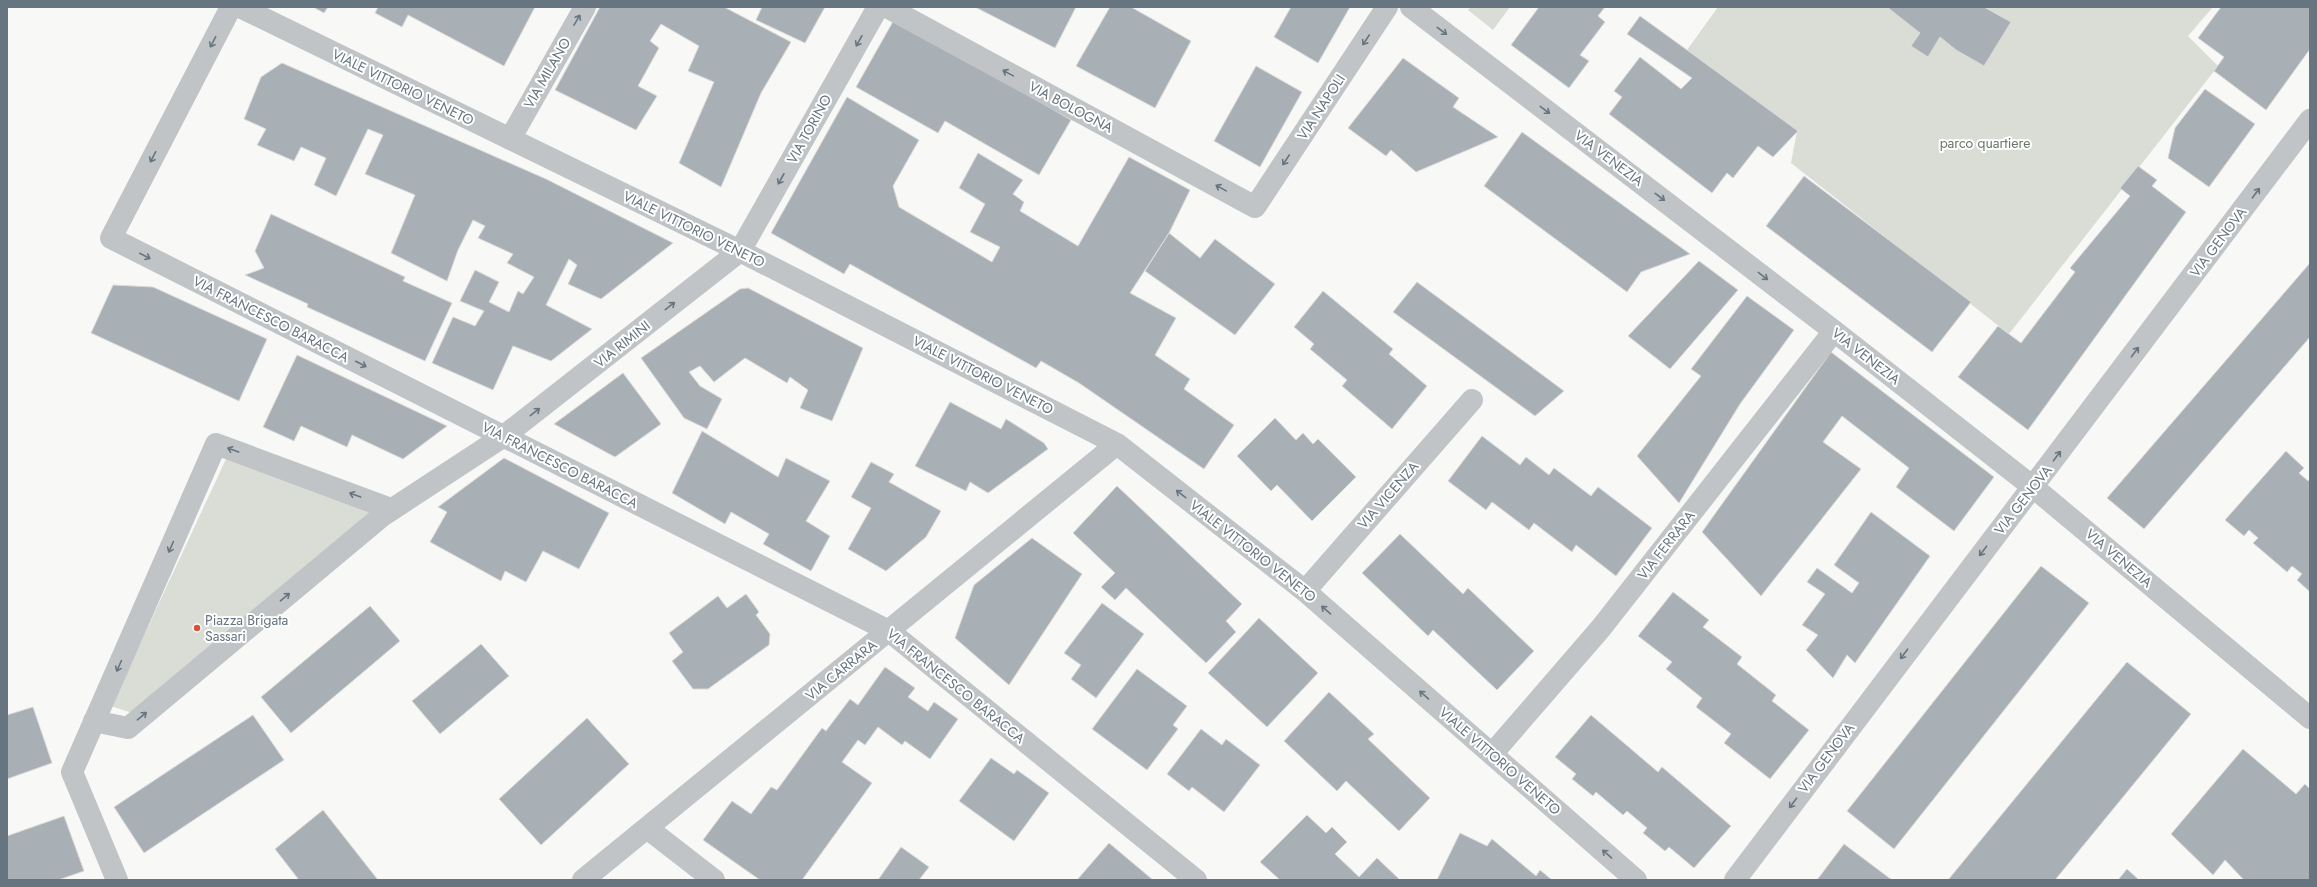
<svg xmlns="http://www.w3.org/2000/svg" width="2317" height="887" viewBox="0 0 2317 887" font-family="Jost,sans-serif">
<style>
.green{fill:#d9ddd6}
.building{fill:#a8afb5;stroke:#dadad8}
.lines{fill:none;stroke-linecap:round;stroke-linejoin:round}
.street{stroke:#c0c4c7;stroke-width:22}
.oneway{stroke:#66757f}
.poi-dot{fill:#d65439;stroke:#fff;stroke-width:1.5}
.labels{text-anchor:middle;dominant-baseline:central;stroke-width:4;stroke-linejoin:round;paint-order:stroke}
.street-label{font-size:14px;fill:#66757f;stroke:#fff}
.park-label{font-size:14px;fill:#687764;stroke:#fff}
.poi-label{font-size:14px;fill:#66757f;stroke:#fff;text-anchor:start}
</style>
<rect width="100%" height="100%" fill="#f8f8f6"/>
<path class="green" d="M1471,7H1510L1493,30L1468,10Z
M1718,7H2213L2188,36L2218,66L2009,334L1791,163L1797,131L1687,50Z
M227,457L377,514L135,714L111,706Z"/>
<path class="building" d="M313,7H328L324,13Z
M378,7H535L504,66L408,15L402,27L375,13Z
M600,7H724L791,42L761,93L721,187L679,163L714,82L688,71L699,46L661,24L650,41L659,48L638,86L657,96L636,130L555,90Z
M762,7H825L805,43L756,20Z
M975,7H1076L1055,48Z
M1110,7H1131L1191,41L1155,108L1076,66Z
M1291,7H1350L1318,63L1274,37Z
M1539,7H1605L1598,16L1605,22L1580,55L1589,61L1569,88L1511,45Z
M1887,7H1984L2011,22L1984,66L1956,50L1940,37L1928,57L1911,46L1920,33Z
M2221,7H2310V49L2266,110L2214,71L2224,57L2198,38Z
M1640,16L1687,50L1798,131L1773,157L1758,146L1733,178L1727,173L1712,193L1609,114L1622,97L1614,91L1640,57L1681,89L1692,78L1627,34Z
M895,18L1071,120L1039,175L945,121L938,133L856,87Z
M1403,58L1459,98L1453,107L1498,137L1416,172L1391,150L1386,156L1348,128Z
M282,63L546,179L673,243L601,299L568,284L577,265L569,259L546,305L592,329L551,361L513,346L493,390L432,363L453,317L475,326L484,311L460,301L475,270L499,282L489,302L509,312L518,291L523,294L534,277L507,263L513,254L478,238L485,226L473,220L458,250L447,281L391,253L415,195L365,174L383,135L368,129L336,196L314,185L326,158L301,147L294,161L257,145L266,129L244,119L261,77Z
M1256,66L1302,92L1260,167L1214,141Z
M2205,89L2255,124L2209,187L2168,158L2175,128Z
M847,97L919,140L893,186L899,207L992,262L1000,247L970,232L985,204L959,188L978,153L1023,180L1013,194L1024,202L1020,211L1078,246L1129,157L1190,190L1169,233L1130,293L1176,318L1155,355L1190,379L1184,389L1234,425L1204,469L1079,383L1041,361L1036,368L850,264L844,274L771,233Z
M1522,132L1690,254L1641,272L1627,292L1484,186Z
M2138,166L2157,180L2152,186L2186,212L2028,430L1958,377L1998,326L2021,343L2075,272L2070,268L2130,196L2120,188Z
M1804,176L1971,302L1932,352L1766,226Z
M271,214L405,277L403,281L452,303L425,361L307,307L308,304L245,275L264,268L255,251Z
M1169,233L1200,258L1215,239L1275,284L1235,335L1145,271Z
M1699,261L1738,290L1670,369L1628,336Z
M2310,263V337L2144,529L2107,498Z
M1417,282L1564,391L1535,416L1393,312Z
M113,285L153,287L267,339L239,401L91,333Z
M748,288L863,348L832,421L800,408L808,390L790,377L787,383L745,358L714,382L700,366L689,372L700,386L722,399L707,429L684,418L641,358L740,289Z
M1323,291L1393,349L1389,354L1427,386L1392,429L1342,386L1347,380L1310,349L1314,344L1294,327Z
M1747,296L1794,330L1740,404L1679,503L1637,456L1701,376L1691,369Z
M1831,352L1994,477L1954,531L1896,487L1909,468L1842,416L1823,442L1861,469L1761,596L1702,532Z
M297,355L447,426L403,459L352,435L347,447L301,426L294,441L263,427Z
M623,373L661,424L615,457L554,424Z
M950,402L1001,429L1006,419L1044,443L1048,449L988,493L970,482L966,491L915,466Z
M1275,418L1296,440L1303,433L1313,444L1318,439L1356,477L1312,521L1277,485L1271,491L1237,456Z
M702,431L778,477L786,458L830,481L806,521L830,536L811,571L763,544L769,534L731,512L725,524L672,493Z
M1482,436L1520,465L1526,457L1549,475L1554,468L1591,496L1598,487L1652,528L1616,576L1576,545L1572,552L1534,523L1529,530L1492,502L1486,510L1448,481Z
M2286,451L2304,468L2299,473L2308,481L2310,479V592L2297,580L2302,574L2292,566L2287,572L2253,543L2258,538L2249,530L2244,536L2225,520Z
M504,458L609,513L579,569L543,551L526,582L505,571L501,581L430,542L447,512L438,507Z
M871,462L894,474L889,482L941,511L926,537L886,571L848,549L871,508L851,497Z
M1117,486L1242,604L1226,621L1236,632L1206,663L1126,588L1115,600L1101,587L1115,573L1073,533Z
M1871,512L1930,556L1855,663L1847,655L1833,678L1806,650L1818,635L1802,625L1825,594L1807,582L1817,568L1852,593L1859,583L1834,565Z
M1400,534L1463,594L1468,588L1534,651L1497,690L1433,630L1428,636L1362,573Z
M1032,538L1082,574L1009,685L955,638L974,585Z
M2041,566L2089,603L1894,849L1847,811Z
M1673,592L1709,620L1703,627L1742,657L1737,664L1776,695L1772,701L1809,730L1770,779L1724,743L1731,734L1696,707L1702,698L1666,669L1672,662L1638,636Z
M746,594L759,612L756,615L770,634L769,645L708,689H693L672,661L683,652L669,633L718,596L727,608Z
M1102,603L1144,634L1096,698L1071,679L1081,665L1064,653Z
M370,606L400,641L291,733L261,697Z
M1259,618L1318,673L1267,727L1208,673Z
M481,644L509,676L440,734L412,701Z
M2127,662L2191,714L2055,880H1948Z
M885,667L915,688L908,697L928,711L934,702L958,719L930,759L905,741L902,745L878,727L865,745L858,740L842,762L872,783L802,880H760L703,840L732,801L751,814L771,787L777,790L822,728L826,731L850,699L858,705Z
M1137,669L1187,706L1173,725L1178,729L1147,770L1092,729Z
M1329,692L1374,734L1368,739L1430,798L1399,831L1346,781L1337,791L1284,741Z
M33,707L52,763L7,779V715Z
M253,715L284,760L144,853L114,807Z
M1591,715L1658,772L1662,767L1731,826L1694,868L1669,847L1665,851L1643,833L1647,828L1627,811L1623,815L1596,792L1593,796L1572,779L1576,774L1555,757Z
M587,718L629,764L541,845L499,799Z
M1201,729L1222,745L1226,739L1260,765L1224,812L1192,787L1189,791L1167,774Z
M2243,749L2296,794L2305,784L2310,789V880H2244L2225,860L2213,875L2171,834Z
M991,758L1014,774L1017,770L1049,793L1014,841L959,801Z
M323,810L378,880H299L275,849Z
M1307,815L1326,833L1332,827L1347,842L1335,854L1359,877L1377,858L1400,880H1280L1260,862Z
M64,816L84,871L58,880H7V836Z
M1460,833L1487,846L1492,839L1536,876L1540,870L1552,880H1437Z
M1109,843L1153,880H1077Z
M1844,844L1892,880H1817Z
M901,847L929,867L919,880H878Z
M2127,869L2139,880H2118Z"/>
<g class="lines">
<path class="street" d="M231,7L111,238L889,631L1196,880
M240,7L740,251L1117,444L1305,591L1636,880
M887,7L1255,207L1387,7
M1411,7L1834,331L2033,487L2310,718
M510,139L585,7
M1305,591L1472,400
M94,721L128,728L382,516L504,436L740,251L878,7
M1492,754L1601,628L1834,331
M647,828L714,880
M117,880L72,772L216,444L391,509
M583,880L1117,444
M1735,880L2310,120"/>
</g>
<defs><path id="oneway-shaft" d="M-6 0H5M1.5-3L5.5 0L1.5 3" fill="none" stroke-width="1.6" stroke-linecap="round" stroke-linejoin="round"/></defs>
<g class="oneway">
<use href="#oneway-shaft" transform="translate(577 20) rotate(-60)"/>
<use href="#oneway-shaft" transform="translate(1442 31) rotate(37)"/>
<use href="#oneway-shaft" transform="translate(1366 40) rotate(123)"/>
<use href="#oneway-shaft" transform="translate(859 41) rotate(119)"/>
<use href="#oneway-shaft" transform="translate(213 42) rotate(117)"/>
<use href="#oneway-shaft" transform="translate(1008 73) rotate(-151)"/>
<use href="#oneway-shaft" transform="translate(1545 110) rotate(37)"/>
<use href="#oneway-shaft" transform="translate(153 157) rotate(117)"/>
<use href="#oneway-shaft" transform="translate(1286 160) rotate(123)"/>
<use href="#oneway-shaft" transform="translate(781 179) rotate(119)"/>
<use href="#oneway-shaft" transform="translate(1221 188) rotate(-151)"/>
<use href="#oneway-shaft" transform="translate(2256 193) rotate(-53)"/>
<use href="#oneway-shaft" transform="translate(1660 197) rotate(37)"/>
<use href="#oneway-shaft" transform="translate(145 256) rotate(27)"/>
<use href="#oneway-shaft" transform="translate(1763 276) rotate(38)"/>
<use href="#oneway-shaft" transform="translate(670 306) rotate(-38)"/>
<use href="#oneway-shaft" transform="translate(2135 352) rotate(-53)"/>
<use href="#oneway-shaft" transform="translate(361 364) rotate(27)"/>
<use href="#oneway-shaft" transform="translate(535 412) rotate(-38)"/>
<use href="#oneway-shaft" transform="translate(233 450) rotate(-160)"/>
<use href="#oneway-shaft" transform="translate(2057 456) rotate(-53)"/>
<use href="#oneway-shaft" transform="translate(1181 494) rotate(-142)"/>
<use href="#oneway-shaft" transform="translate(355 495) rotate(-160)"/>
<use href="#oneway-shaft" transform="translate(171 547) rotate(114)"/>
<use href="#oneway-shaft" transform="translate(1983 551) rotate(127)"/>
<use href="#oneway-shaft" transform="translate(285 597) rotate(-40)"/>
<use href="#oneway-shaft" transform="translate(1326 610) rotate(-139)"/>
<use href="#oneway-shaft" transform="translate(1904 654) rotate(127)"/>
<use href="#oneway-shaft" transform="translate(119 666) rotate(114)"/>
<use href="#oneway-shaft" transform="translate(1424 695) rotate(-139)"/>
<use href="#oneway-shaft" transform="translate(142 716) rotate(-40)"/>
<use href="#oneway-shaft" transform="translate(1793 803) rotate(127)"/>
<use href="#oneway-shaft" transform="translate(1607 854) rotate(-139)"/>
</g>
<circle class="poi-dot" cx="197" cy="628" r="4"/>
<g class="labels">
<g class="street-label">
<text transform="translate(547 73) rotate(-60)">VIA MILANO</text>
<text transform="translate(403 87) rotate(26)">VIALE VITTORIO VENETO</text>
<text transform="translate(1071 107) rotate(28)">VIA BOLOGNA</text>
<text transform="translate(1321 107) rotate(-57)">VIA NAPOLI</text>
<text transform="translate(809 129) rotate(-61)">VIA TORINO</text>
<text transform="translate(1609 158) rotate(37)">VIA VENEZIA</text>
<text transform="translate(694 229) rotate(26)">VIALE VITTORIO VENETO</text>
<text transform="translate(2218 242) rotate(-53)">VIA GENOVA</text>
<text transform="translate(271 319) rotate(27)">VIA FRANCESCO BARACCA</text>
<text transform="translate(622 344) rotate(-38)">VIA RIMINI</text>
<text transform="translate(1866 356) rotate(38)">VIA VENEZIA</text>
<text transform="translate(983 375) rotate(27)">VIALE VITTORIO VENETO</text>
<text transform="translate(560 465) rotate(27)">VIA FRANCESCO BARACCA</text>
<text transform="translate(1388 495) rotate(-49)">VIA VICENZA</text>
<text transform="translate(2023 500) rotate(-52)">VIA GENOVA</text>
<text transform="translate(1666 545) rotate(-52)">VIA FERRARA</text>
<text transform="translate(1253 551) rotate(38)">VIALE VITTORIO VENETO</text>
<text transform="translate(2119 558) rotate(40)">VIA VENEZIA</text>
<text transform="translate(841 670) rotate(-39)">VIA CARRARA</text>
<text transform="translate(956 686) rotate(39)">VIA FRANCESCO BARACCA</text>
<text transform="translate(1826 758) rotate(-53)">VIA GENOVA</text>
<text transform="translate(1500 761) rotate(41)">VIALE VITTORIO VENETO</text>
</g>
<g class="park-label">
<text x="1985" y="143">parco quartiere</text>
</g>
<g class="poi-label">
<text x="205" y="620">Piazza Brigata<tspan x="205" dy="16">Sassari</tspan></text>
</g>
</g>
<rect width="2317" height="887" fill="none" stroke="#66757f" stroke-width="16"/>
</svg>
